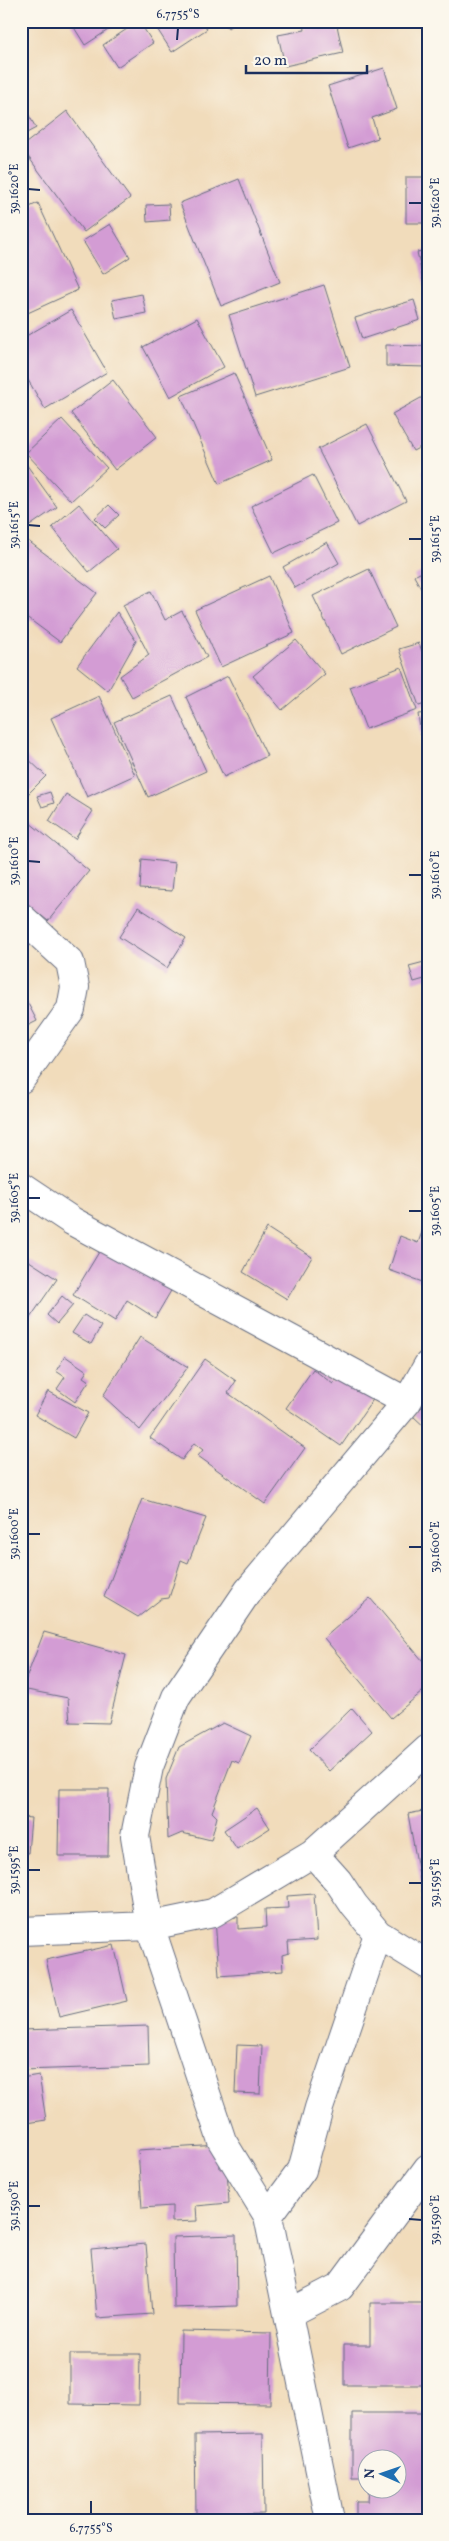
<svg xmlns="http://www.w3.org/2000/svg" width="449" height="2541" viewBox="0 0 449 2541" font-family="Vollkorn,serif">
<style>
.building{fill:#d39cd4}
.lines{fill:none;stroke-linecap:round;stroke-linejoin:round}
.street-casing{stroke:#666c7f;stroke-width:30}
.street{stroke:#fff;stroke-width:28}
.ticks{fill:none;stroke:#1b2f5e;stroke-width:2}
.neatline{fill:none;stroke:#1b2f5e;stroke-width:2}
.ticks-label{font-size:12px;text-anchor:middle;fill:#1b2f5e}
</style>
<rect width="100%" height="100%" fill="#fbf7ec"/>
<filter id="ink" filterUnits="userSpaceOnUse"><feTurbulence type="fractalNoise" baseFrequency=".02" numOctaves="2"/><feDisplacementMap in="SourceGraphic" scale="10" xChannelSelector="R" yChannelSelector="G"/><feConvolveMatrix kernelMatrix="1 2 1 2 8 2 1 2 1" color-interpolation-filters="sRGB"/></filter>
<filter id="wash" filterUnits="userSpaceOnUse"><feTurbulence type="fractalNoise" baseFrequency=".0096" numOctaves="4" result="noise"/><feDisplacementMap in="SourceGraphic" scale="20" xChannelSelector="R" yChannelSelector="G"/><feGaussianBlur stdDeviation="1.12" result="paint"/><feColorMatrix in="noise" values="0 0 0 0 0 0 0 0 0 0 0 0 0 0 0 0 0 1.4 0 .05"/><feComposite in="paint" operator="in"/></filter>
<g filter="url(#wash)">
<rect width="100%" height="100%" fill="#f1dcbb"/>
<g id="blocks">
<path class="building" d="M70,21H122L85,45Z
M139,21L153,43L117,67L103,45Z
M152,21H202L207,29L172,52Z
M223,21H237L228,28Z
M303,21H336L343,53L285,66L278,35L305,30Z
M384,68L397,109L372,118L378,138L348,148L328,86Z
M22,103L36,128L21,136V104Z
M67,111L130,198L84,232L21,147Z
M21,155L30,172L21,177Z
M406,177H428V223H406Z
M239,179L280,282L221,306L180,203Z
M38,203L78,290L21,316V211Z
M169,204L170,220L147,222L146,205Z
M110,224L130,257L103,274L83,241Z
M428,250V297H427L417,252Z
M324,285L350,367L255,397L229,315Z
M142,294L146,313L116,319L112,300Z
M414,300L420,320L362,339L355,318Z
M71,310L107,372L45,409L21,368V339Z
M197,318L224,367L170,397L143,347Z
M386,345L428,346V367L386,366Z
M234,373L272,460L219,484L181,396Z
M113,380L157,437L115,470L71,413Z
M428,394V443L413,451L392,414Z
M62,419L107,468L71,501L26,453Z
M367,424L406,501L357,526L318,449Z
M21,457L57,507L21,532Z
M428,468V483L422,471Z
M313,475L337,523L274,553L251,506Z
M79,504L117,549L89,572L52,527Z
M109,505L119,515L105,528L95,518Z
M23,537L97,593L60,642L21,613Z
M327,542L339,563L295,588L283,567Z
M369,569L396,627L341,654L313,596Z
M428,569V601L414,576Z
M269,576L294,633L221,667L195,610Z
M151,591L165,620L182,611L207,657L132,697L120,676L149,655L123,605Z
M117,612L136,641L108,691L77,666Z
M296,640L325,674L282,710L253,676Z
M419,643L428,668V703L419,706L399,649Z
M401,667L417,710L366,729L350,687Z
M228,676L267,756L224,777L186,697Z
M99,696L135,775L87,797L51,718Z
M172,696L206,771L148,797L114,722Z
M428,713V734L421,735L418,714Z
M21,752L46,776L28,794L21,787Z
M50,792L54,803L42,807L37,796Z
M66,794L93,811L75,839L49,821Z
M24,818L89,871L48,921L21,899V821Z
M142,859L175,863L172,891L140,889Z
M138,907L186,938L167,968L119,937Z
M428,961V978L414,982L409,966Z
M21,990L37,1021L21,1029Z
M428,1216V1284L389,1270L400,1236L418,1243Z
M267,1228L312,1257L287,1299L243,1272Z
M102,1247L172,1289L155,1318L127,1300L115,1321L73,1295Z
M26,1259L57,1279L21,1331V1265L24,1266Z
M62,1296L73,1305L57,1324L47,1315Z
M84,1315L101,1326L91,1344L72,1333Z
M140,1337L188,1367L140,1430L103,1396Z
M65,1356L87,1371L83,1377L89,1381L75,1402L57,1389L65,1377L56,1371Z
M205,1359L236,1381L228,1393L305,1448L265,1504L198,1456L203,1450L194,1443L182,1460L150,1438Z
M313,1369L333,1384L339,1374L374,1398L341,1446L286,1408Z
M48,1391L88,1413L74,1438L35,1415Z
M428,1401V1430L413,1416Z
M142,1499L206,1518L188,1563L181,1560L169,1598L161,1599L138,1617L104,1597Z
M370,1598L428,1667V1687L391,1718L324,1638Z
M44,1632L126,1655L109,1723L70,1722L68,1698L22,1689Z
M352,1708L372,1731L329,1771L309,1750Z
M223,1723L251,1736L239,1763L232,1760L212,1812L217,1817L211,1840L182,1833L168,1839L166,1779L179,1747Z
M59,1789H109L108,1856H58Z
M257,1808L270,1828L237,1849L224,1830Z
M428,1810V1918H427L408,1814Z
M21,1817L31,1818L28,1853L21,1852Z
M314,1894L317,1940L288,1942L289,1953L282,1955L283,1971L219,1976L215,1918L238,1917V1929L266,1927L265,1909L288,1908L287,1896Z
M114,1945L127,2001L59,2017L46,1960Z
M148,2026L149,2066L21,2070V2030Z
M237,2045L262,2046L260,2094L235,2093Z
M39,2075L46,2120L21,2124V2078Z
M219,2145L220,2169L227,2168L229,2203L196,2206L197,2221L172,2222V2206L142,2208L138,2150Z
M236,2235L237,2306L174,2308L173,2237Z
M146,2244L152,2314L97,2318L91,2249Z
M370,2303H428V2385H344V2345H370Z
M181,2331L271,2333L270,2404L180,2403Z
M70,2354H140L139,2405L70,2404Z
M352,2413H428V2520H356V2501H368L369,2488H396V2458H366V2477H352Z
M263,2434L264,2514L196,2515L195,2435Z"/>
</g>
</g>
<g filter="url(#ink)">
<use href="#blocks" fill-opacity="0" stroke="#666c7f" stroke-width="1"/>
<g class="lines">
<defs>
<path id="street" d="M21,917L70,962L75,987L71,1009L21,1079
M21,1187L72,1221L407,1402
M313,1853L338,1881L354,1905L378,1934L428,1965
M21,1931L150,1926L213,1913L313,1853L428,1749
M268,2216L302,2170L319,2108L378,1934
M288,2314L340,2287L428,2168
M330,2520L268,2216L222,2141L150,1926L135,1836L149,1767L176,1697L248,1591L407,1402L428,1365"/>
</defs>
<use href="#street" class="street-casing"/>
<use href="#street" class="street"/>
</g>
</g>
<path class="ticks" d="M177,40L178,28M28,189L40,190M409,203H422M28,525L40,526M409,539H422M28,861L40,862M409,875H422M28,1198H40M409,1211H422M28,1534H40M409,1547H422M28,1870H40M409,1883H422M28,2206H40M409,2219L422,2220M91,2514V2501"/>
<rect width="449" height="2541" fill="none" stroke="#fbf7ec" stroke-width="55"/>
<g transform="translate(382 2474) rotate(272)"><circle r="24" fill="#fbf7ec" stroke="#a1a7b3"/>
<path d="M0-4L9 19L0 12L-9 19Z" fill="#1f6fb2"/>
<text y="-8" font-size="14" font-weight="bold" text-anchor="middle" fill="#1b2f5e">N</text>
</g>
<path d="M246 65v8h121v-8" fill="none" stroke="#1b2f5e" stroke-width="2.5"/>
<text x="254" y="65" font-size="15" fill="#1b2f5e" stroke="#fbf7ec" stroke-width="4" paint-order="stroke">20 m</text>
<rect x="28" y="28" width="394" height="2486" class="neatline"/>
<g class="ticks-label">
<text x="178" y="18">6.7755°S</text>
<text transform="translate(14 189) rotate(-90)" y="4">39.1620°E</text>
<text transform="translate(435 203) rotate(-90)" y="4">39.1620°E</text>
<text transform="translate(14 525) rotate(-90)" y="4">39.1615°E</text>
<text transform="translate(435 539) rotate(-90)" y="4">39.1615°E</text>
<text transform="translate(14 861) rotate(-90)" y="4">39.1610°E</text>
<text transform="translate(435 875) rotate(-90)" y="4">39.1610°E</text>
<text transform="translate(14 1198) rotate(-90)" y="4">39.1605°E</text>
<text transform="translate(435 1211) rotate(-90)" y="4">39.1605°E</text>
<text transform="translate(14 1534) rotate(-90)" y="4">39.1600°E</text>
<text transform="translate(435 1547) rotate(-90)" y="4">39.1600°E</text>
<text transform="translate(14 1870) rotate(-90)" y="4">39.1595°E</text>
<text transform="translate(435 1883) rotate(-90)" y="4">39.1595°E</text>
<text transform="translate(14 2206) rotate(-90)" y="4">39.1590°E</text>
<text transform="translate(435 2220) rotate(-90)" y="4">39.1590°E</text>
<text x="91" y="2532">6.7755°S</text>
</g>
</svg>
